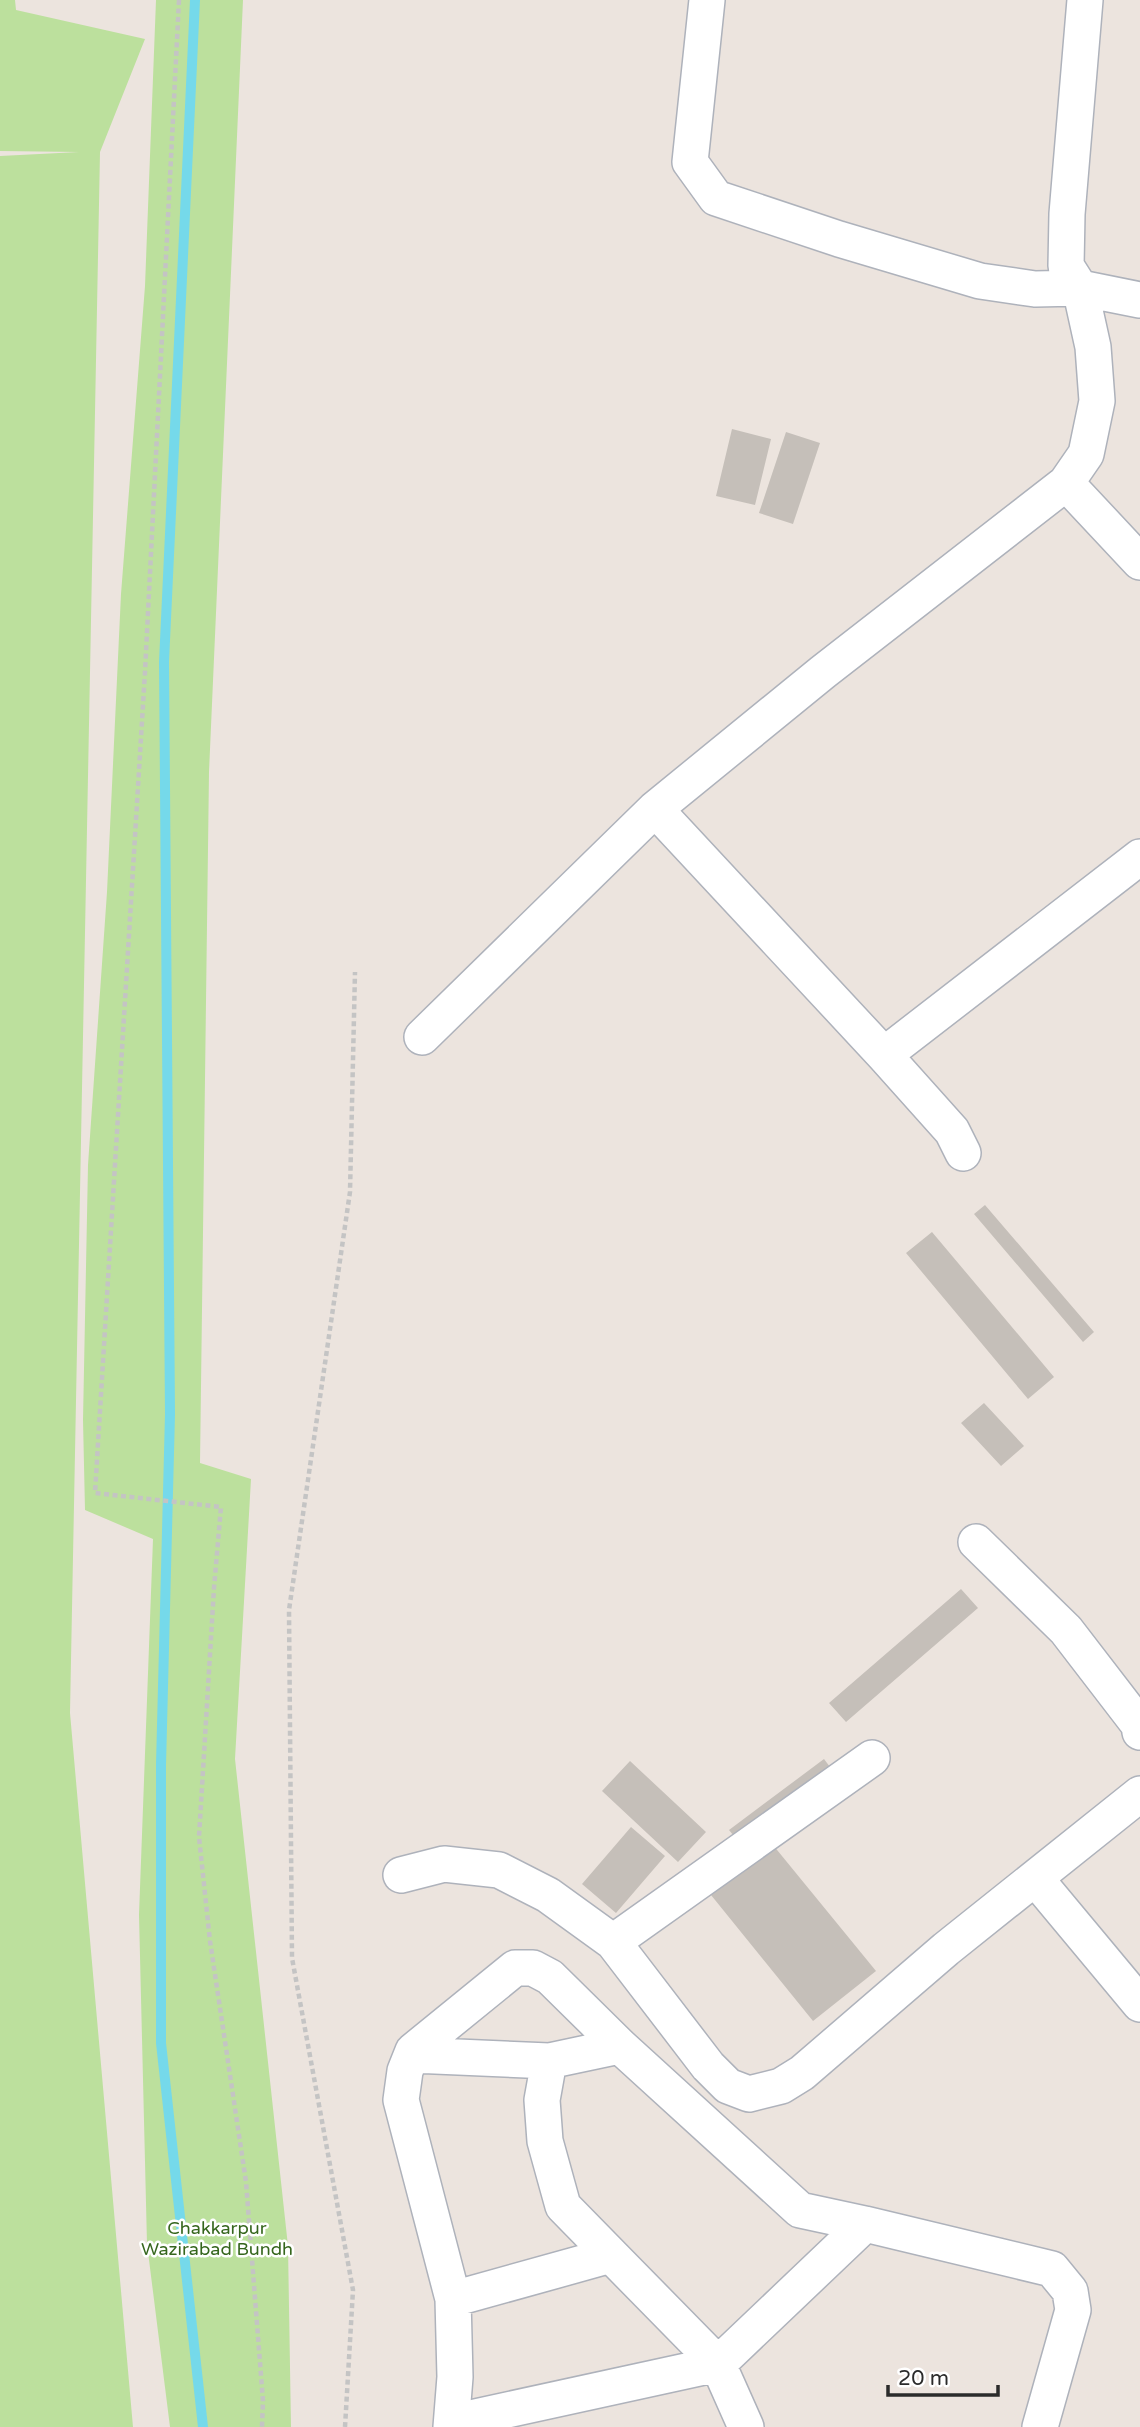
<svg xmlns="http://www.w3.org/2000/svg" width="1140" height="2427" viewBox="0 0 1140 2427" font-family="'Varela Round',sans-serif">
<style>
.green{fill:#bce09d}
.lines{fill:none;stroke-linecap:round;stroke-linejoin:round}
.stream{stroke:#75d9ea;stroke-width:10}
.building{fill:#c5bfb9}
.minor-casing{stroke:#aeb2bb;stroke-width:38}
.path{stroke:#c4c4c4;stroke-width:4.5;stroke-dasharray:5 3.5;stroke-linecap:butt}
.minor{stroke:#fff;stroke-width:35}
.labels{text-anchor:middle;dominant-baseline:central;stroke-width:5;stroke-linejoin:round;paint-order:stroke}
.park-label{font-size:18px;fill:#35661d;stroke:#fff}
</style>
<rect width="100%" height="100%" fill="#ece4de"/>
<path class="green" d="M0,0H15L16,10L145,39L100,152L70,1713L133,2427H0V156L79,152L0,151Z
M156,0H243L209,772L200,1463L251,1479L235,1759L288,2246L291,2427H170L147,2244L139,1915L153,1539L85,1510L83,1420L88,1165L107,892L121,594L145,286Z"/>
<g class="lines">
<path class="stream" d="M195,0L164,662L170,1414L161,1765V2043L203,2427"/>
</g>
<path class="building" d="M732,429L771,439L755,505L716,496Z
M786,432L820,443L793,524L759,513Z
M985,1205L1094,1332L1083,1342L974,1214Z
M932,1232L1054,1377L1028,1399L906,1253Z
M984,1403L1024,1446L1001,1466L961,1423Z
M961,1589L978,1608L846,1722L829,1703Z
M824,1759L836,1775L742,1846L729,1830Z
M630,1761L706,1832L678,1862L602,1791Z
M631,1827L665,1856L616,1913L582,1884Z
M773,1845L876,1971L813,2021L711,1895Z"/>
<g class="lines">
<defs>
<path id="minor" d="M1085,0L1067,214L1066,266L1080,288L1140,300
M1066,483L1140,562
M655,809L884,1055L952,1131L963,1153
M422,1037L655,809L823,672L1066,483L1086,454L1097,401L1093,347L1080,288L1035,289L980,281L839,239L716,198L690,162L707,0
M884,1055L1140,857
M976,1542L1066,1630L1139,1725L1140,1732
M401,1875L444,1864L499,1870L548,1895L613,1942L708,2066L728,2086L749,2094L781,2086L802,2073L946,1949L1140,1794
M1035,1878L1140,2004
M613,1942L872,1758
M412,2055L549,2061
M611,2255L563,2206L545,2141L542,2100L549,2061L620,2046
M453,2299L611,2255L718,2364
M452,2422L718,2364
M451,2427L455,2377L453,2299L401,2100L405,2071L413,2051L515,1968H533L550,1977L620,2046L800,2210L865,2224
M746,2427L718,2364L865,2224L1052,2269L1070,2291L1073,2310L1040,2427"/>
</defs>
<use href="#minor" class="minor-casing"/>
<path class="path" d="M179,0L145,672L95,1493L221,1507L214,1588L199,1837L210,1941L246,2182L263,2401L262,2427
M345,2427L353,2290L292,1958L289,1610L350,1192L355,972"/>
<use href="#minor" class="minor"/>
</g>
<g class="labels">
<g class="park-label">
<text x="217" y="2228">Chakkarpur<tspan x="217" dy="21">Wazirabad Bundh</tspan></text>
</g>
</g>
<path d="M888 2385v10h110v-10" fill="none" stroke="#2b2b2b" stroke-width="3.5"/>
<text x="898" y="2385" font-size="21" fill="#2b2b2b" stroke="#ffffff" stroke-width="5" paint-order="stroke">20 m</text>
</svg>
